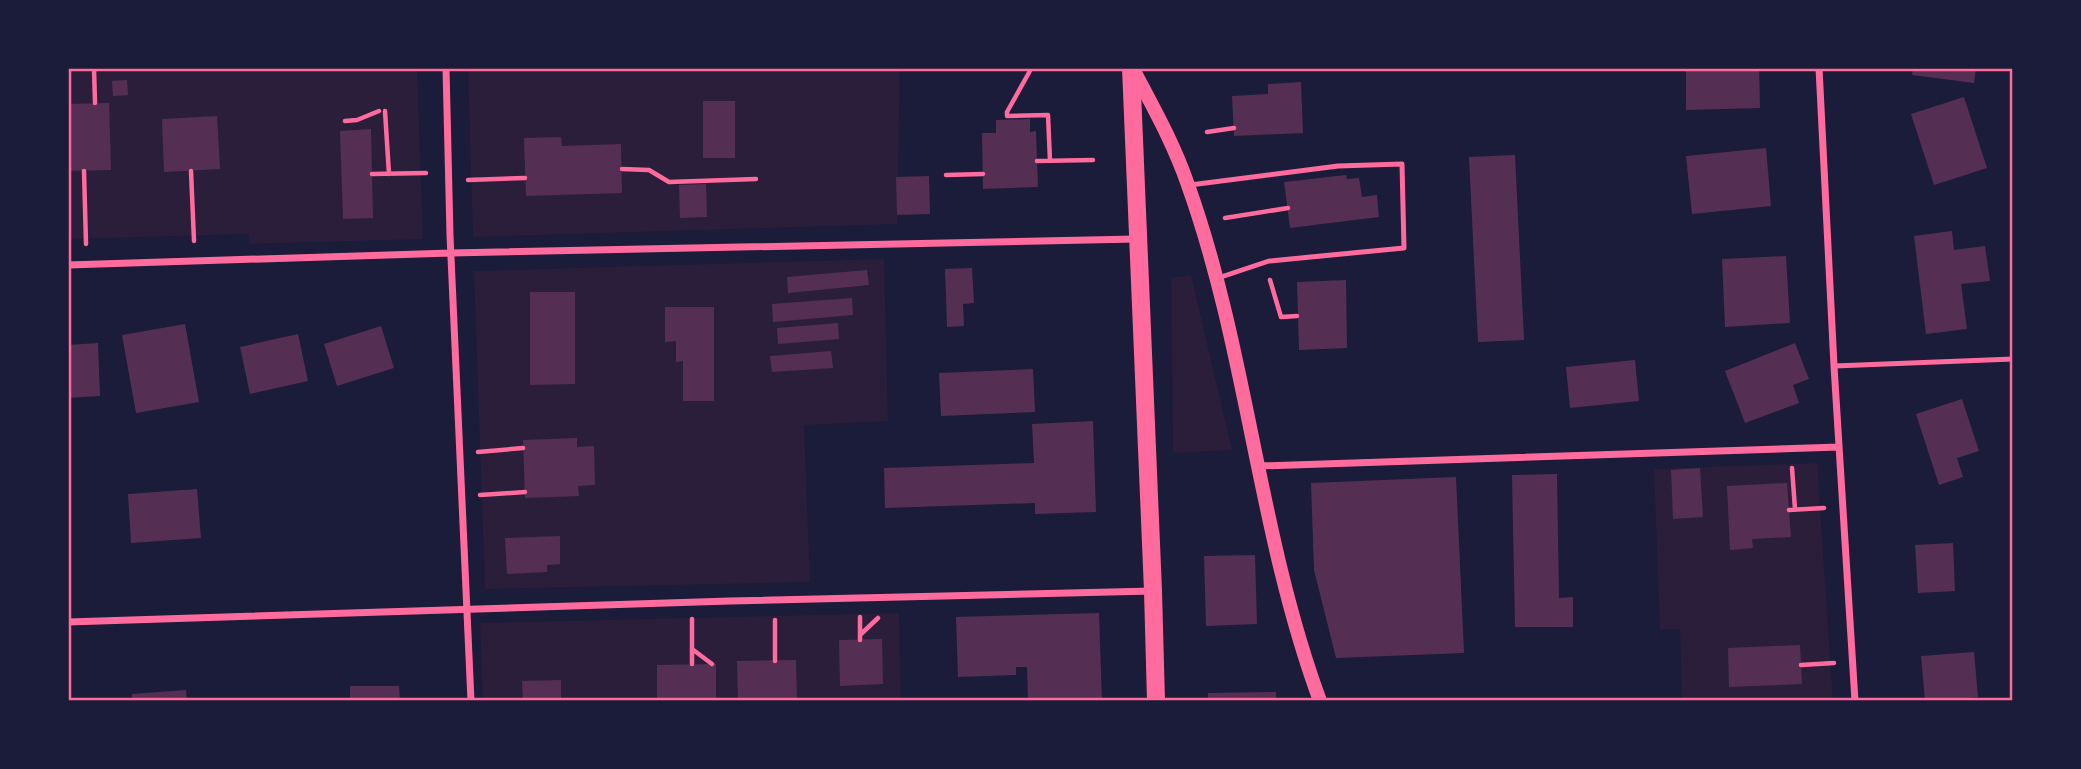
<svg xmlns="http://www.w3.org/2000/svg" width="2081" height="769" viewBox="0 0 2081 769" font-family="Ubuntu,sans-serif">
<style>
.green{fill:#2a1e3b}
.building{fill:#542f53}
.lines{fill:none;stroke-linecap:round;stroke-linejoin:round}
.path{stroke:#ff6b9d;stroke-width:4.5}
.service{stroke:#ff6b9d;stroke-width:5}
.minor{stroke:#ff6b9d;stroke-width:7}
.secondary{stroke:#ff6b9d;stroke-width:14}
.primary{stroke:#ff6b9d;stroke-width:18}
.neatline{fill:none;stroke:#ff6b9d;stroke-width:2.5}
</style>
<rect width="100%" height="100%" fill="#1b1b3a"/>
<path class="green" d="M68,68H417L423,239L249,244V234L68,239Z
M468,68H900L897,224L473,237Z
M884,259L888,421L804,425L810,582L485,589L474,271Z
M1191,275L1232,450L1173,453L1171,278Z
M1817,463L1833,701H1682L1680,629H1660L1654,469Z
M899,613L901,701H483L480,623Z"/>
<path class="building" d="M1686,68H1759L1760,108L1686,110Z
M1913,68H1976L1974,83L1912,75Z
M127,80L128,95L113,96L112,81Z
M1301,82L1303,133L1234,136L1232,96L1268,94V84Z
M1964,97L1987,168L1934,185L1911,114Z
M703,101H735V158H703Z
M109,103L111,170L68,171V104Z
M217,116L220,169L164,172L162,119Z
M1030,119V132L1036,131L1038,187L983,189L982,133H996V120Z
M371,129L373,218L343,219L340,131Z
M561,137L562,146L621,144L622,193L526,196L524,138Z
M1766,148L1771,206L1692,214L1686,156Z
M1515,155L1524,340L1478,342L1469,157Z
M1346,175L1347,179L1359,178L1362,197L1377,195L1379,217L1290,228L1284,182Z
M929,176L930,214L897,215L896,177Z
M706,184L707,217L680,218L679,185Z
M1952,231L1954,250L1985,246L1990,281L1961,284L1967,329L1926,334L1914,236Z
M1786,256L1790,323L1725,327L1722,259Z
M972,268L974,303L963,304L964,326L947,327L945,269Z
M867,270L869,285L788,293L787,277Z
M1346,280L1347,348L1299,350L1297,282Z
M530,292H575V384L530,385Z
M852,298L853,315L773,322L772,304Z
M665,307H714V401H683V361L676,362V341L665,342Z
M838,323L839,339L778,344L777,328Z
M185,324L199,402L136,413L122,335Z
M381,326L394,368L337,386L324,344Z
M298,334L308,381L250,394L240,347Z
M98,343L100,396L68,398V345Z
M1795,343L1809,379L1793,385L1799,403L1745,423L1725,371Z
M831,351L833,368L772,372L770,356Z
M1635,360L1639,401L1570,408L1566,367Z
M1033,369L1035,412L941,416L939,373Z
M1962,399L1979,451L1957,458L1963,477L1939,485L1916,414Z
M1093,421L1096,512L1035,514V503L885,508L884,468L1034,463L1032,424Z
M577,438V447L594,446L595,485L578,486L579,496L525,498L523,440Z
M1700,468L1703,517L1673,519L1671,470Z
M1557,474L1559,598L1573,597V627H1515L1512,475Z
M1456,477L1464,653L1336,658L1314,570L1311,483Z
M1787,483L1791,537L1752,539L1753,548L1730,550L1727,486Z
M197,489L201,538L131,543L128,494Z
M560,536V564L547,565V572L507,574L505,538Z
M1953,543L1955,591L1918,593L1915,545Z
M1255,555L1257,624L1206,626L1204,556Z
M1099,613L1102,701H1028L1027,667H1016V675L958,677L956,617Z
M882,639L883,684L840,686L839,640Z
M1800,645L1802,684L1729,687L1728,648Z
M1974,652L1978,697L1925,701L1921,656Z
M796,660L797,701H738L737,661Z
M716,664V701H657V665Z
M561,680V701H523L522,681Z
M350,686H399L400,701H350Z
M186,690L187,701H132V694Z
M1276,692V701H1208V693Z"/>
<g class="lines">
<path class="path" d="M94,68L95,103
M1031,69L1007,112V116L1048,115L1050,161
M385,111L389,174
M345,121L357,120L379,111
M1207,132L1234,128
M1037,161L1093,160
M622,169L649,170L669,182L756,179
M84,171L86,244
M191,171L194,241
M372,174L426,173
M946,175L983,174
M468,180L525,178
M1225,218L1288,208
M1270,280L1281,317L1297,316
M478,452L523,448
M1792,468L1795,509
M480,495L525,492
M1789,510L1824,508
M860,617V640
M692,619V664
M775,620V661
M860,635L878,618
M692,649L712,664
M1801,665L1834,663"/>
<path class="service" d="M1190,185L1338,166L1402,164L1404,248L1269,261L1218,278
M1834,366L2013,359"/>
<path class="minor" d="M446,68L450,235L471,701
M1819,68L1834,366L1855,701
M68,265L451,253L1136,239
M1259,466L1839,447
M68,622L730,601L1153,591"/>
<path class="secondary" d="M1133,69C1153,107 1174,144 1188,185C1248,353 1258,533 1320,701"/>
<path class="primary" d="M1131,68L1153,591L1156,701"/>
</g>
<rect width="2081" height="769" fill="none" stroke="#1b1b3a" stroke-width="140"/>
<rect x="70" y="70" width="1941" height="629" class="neatline"/>
</svg>
